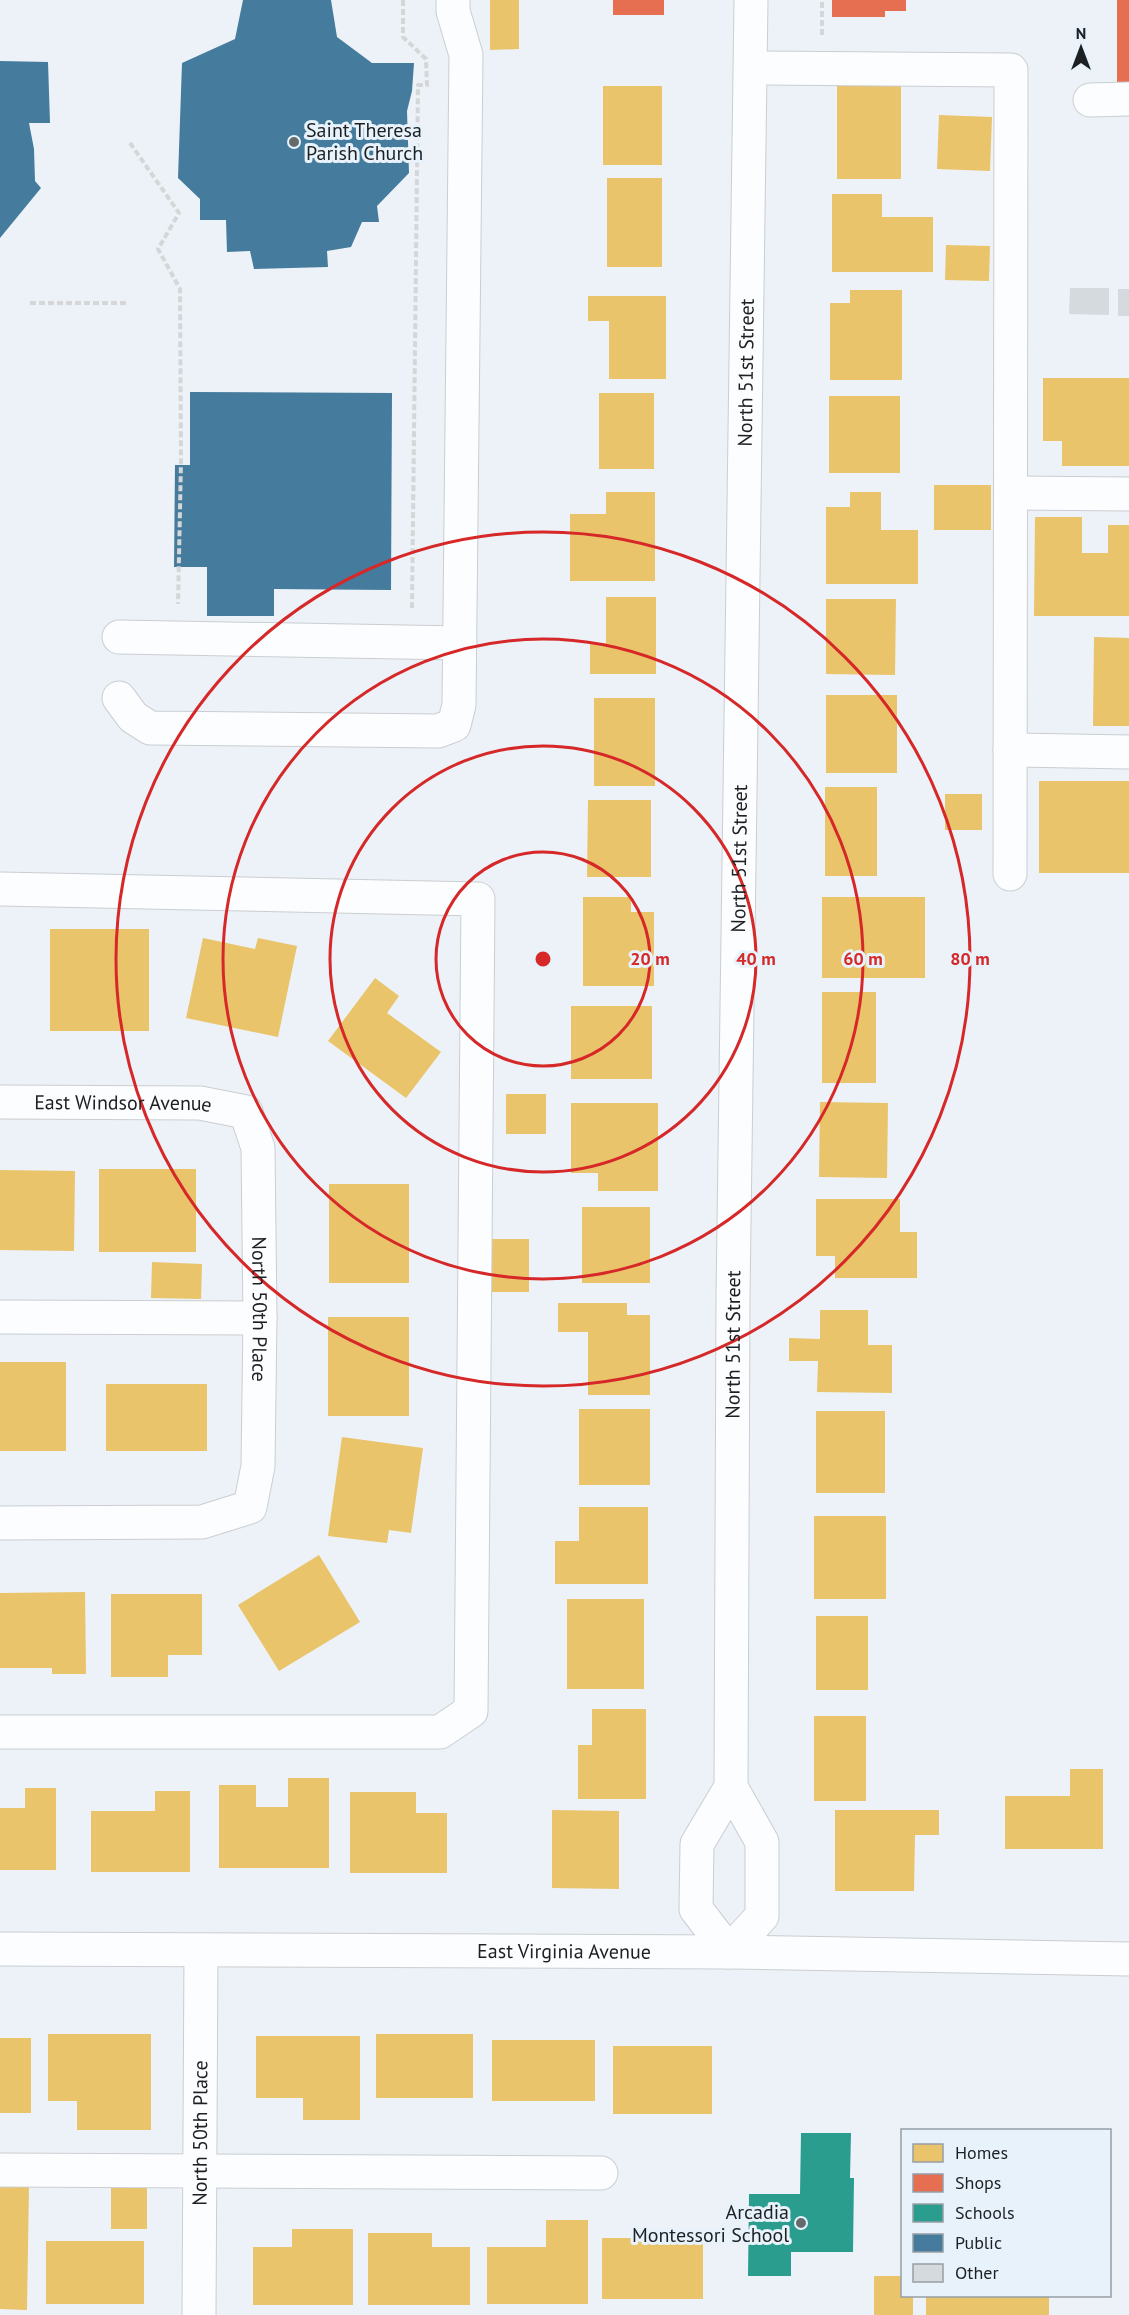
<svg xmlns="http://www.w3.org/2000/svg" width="1129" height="2315" viewBox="0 0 1129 2315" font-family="'PT Sans',sans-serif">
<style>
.homes{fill:#e9c46a}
.shops{fill:#e76f51}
.schools{fill:#2a9d8f}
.public{fill:#457b9d}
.building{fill:#d5dade}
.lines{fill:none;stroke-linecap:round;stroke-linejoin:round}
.minor-casing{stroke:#caced2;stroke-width:35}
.path{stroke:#d5d6d8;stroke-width:4;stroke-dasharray:6 3;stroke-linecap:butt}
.minor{stroke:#fcfdfe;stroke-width:33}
.ring{fill:none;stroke:#d62828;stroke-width:3}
.poi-dot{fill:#656a6d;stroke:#e8f2fb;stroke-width:2}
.labels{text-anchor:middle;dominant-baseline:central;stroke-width:6;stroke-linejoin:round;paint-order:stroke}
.poi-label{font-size:20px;fill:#1c2023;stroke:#e8f2fb;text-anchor:start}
.street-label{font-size:20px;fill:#1c2023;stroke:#e8f2fb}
.centre{fill:#d62828;stroke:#e8f2fb;stroke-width:3}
.ring-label{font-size:18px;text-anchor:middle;font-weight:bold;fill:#d62828;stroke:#e8f2fb;stroke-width:6;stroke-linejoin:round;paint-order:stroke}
</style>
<rect width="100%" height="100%" fill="#ecf2f7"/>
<path class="homes" d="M490,0H519V49L490,50Z
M603,86H662V165H603Z
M837,86H901V179H837Z
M939,115L992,117L990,171L937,169Z
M607,178H662V267H607Z
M832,194H882V217H933V272H832Z
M946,245L990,246L989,281L945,280Z
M850,290H902V380H830V303H850Z
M588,296H666V379H609V321H588Z
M1043,378H1129V466H1062V441H1043Z
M599,393H654V469H599Z
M829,396H900V473H829Z
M934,485H991V530H934Z
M606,492H655V581H570V514H606Z
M850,492H881V530H918V584H826V507H850Z
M1035,517H1082V553H1108V525H1129V616H1034Z
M606,597H656V674H590V643H606Z
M826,599H896L895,675L826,674Z
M1094,637L1129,638V726H1093Z
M826,695H897V773H826Z
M594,698H655V786H594Z
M1039,781H1129V873H1039Z
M825,787H877V876H825Z
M945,794H982V830H945Z
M588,800H651V877H587Z
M583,897H631V912H654V986H583Z
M822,897H925V978H822Z
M50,929H149V1031H50Z
M203,938L255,949L258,938L297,946L278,1037L186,1018Z
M375,978L399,996L387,1013L441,1052L406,1098L328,1041Z
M822,992H876V1083H822Z
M571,1006H652V1079H571Z
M506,1094H546V1134H506Z
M820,1102L888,1103L887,1178L819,1177Z
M571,1103H658V1191H598V1173H571Z
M99,1169H196V1252H99Z
M0,1170L75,1171L74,1251L0,1250Z
M329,1184H409V1283H329Z
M816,1199H900V1232H917V1278H835V1256H816Z
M582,1207H650V1283H582Z
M489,1239H529V1292H489Z
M152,1262L202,1264L201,1299L151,1298Z
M558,1303H627V1315H650V1395H588V1332H558Z
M820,1310H868V1345H892V1393L817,1392L818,1361H789V1338L820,1339Z
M328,1317H409V1416H328Z
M0,1362H66V1451H0Z
M106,1384H207V1451H106Z
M579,1409H650V1485H579Z
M816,1411H885V1493H816Z
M342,1437L423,1448L411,1533L389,1530L387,1543L328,1536Z
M579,1507H648V1584H555V1541H579Z
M814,1516H886V1599H814Z
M319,1555L360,1622L279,1671L238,1605Z
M85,1592L86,1674H52V1668H0V1593Z
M111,1594H202V1655H168V1677H111Z
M567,1599H644V1689H567Z
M816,1616H868V1690H816Z
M592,1709H646V1799H578V1745H592Z
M814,1716H866V1801H814Z
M1070,1769H1103V1849H1005V1796H1070Z
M288,1778H329V1868H219V1785H256V1807H288Z
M25,1788H56V1870H0V1808H25Z
M155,1791H190V1872H91V1811H155Z
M350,1792H416V1813H447V1873H350Z
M552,1810L619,1811V1889L552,1888Z
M835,1810H939V1835H915L914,1891H835Z
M48,2034H151V2130H77V2101H48Z
M376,2034H473V2098H376Z
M256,2036H360V2120H303V2098H256Z
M0,2038H31V2113H0Z
M492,2040H595V2101H492Z
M613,2046H712V2114H613Z
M111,2184H147V2229H111Z
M0,2185H29L27,2310L0,2309Z
M546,2220H588V2304H487V2247H546Z
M292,2229H353V2305H253V2247H292Z
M368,2233H432V2247H470V2305H368Z
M602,2238H703V2299H602Z
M46,2241H144V2304H46Z
M874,2276H902V2296H913V2315H874Z
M926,2296H1049V2315H926Z"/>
<path class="shops" d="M613,0H664V15H613Z
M832,0H906V11H885V17H832Z
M1117,0H1129V91H1117Z"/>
<path class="schools" d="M801,2133H851L850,2178H854L853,2252H791V2276H748L749,2194H800Z"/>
<path class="public" d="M243,0H331L337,37L372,63H414L412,91L407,111L409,173L377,206L379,222H362L351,247L327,251L328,267L254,269L250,251L227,252L226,220H200V199L178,178L182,63L235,39Z
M0,61L48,62L50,123H29L34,149L35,181L41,188L0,238Z
M190,392L392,393L391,590L274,589V616H207V567H174L175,465H190Z"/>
<path class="building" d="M1070,288H1109V315L1069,314Z
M1118,289H1129V316H1118Z"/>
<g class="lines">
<defs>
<g id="minor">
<path d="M751,68L1011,70L1010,874"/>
<path d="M1090,100L1129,99"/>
<path d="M1012,493L1129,494"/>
<path d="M119,637L460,643"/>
<path d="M119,698L133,717L150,728L438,731L454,725L459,705L466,55L453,11V0"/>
<path d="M1010,750L1129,752"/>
<path d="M0,889L478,899L471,1711L440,1732H0"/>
<path id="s1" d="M0,1102L200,1103L246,1112L258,1148L260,1318L258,1466L250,1507L202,1522L0,1523"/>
<path d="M0,1317L260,1318"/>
<path id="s2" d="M731,1787L762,1842V1916L729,1952L696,1909L697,1844L731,1787L733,1297L751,0"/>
<path id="s3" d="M0,1949L729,1952L1129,1959"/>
<path d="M0,2170L601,2173"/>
<path id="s4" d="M199,2315L201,1951"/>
</g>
</defs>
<use href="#minor" class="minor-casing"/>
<path class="path" d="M403,0V37L426,59L427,85H418L412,608
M822,35V0
M130,143L179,213L158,249L180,289L181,461L178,604
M30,303H128"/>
<use href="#minor" class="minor"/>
</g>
<g class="ring">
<circle cx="543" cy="959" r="107"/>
<circle cx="543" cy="959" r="213"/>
<circle cx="543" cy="959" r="320"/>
<circle cx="543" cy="959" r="427"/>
</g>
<g class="poi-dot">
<circle cx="294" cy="142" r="6"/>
<circle cx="801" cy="2223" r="6"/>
</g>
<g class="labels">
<g class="poi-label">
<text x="306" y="130">Saint Theresa<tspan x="306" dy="23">Parish Church</tspan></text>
<text x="789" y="2212" text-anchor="end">Arcadia<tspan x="789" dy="23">Montessori School</tspan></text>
</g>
<g class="street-label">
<text stroke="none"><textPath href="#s2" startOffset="1786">North 51st Street</textPath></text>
<text stroke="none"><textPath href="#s2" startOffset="1300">North 51st Street</textPath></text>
<text stroke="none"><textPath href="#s1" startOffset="123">East Windsor Avenue</textPath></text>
<text stroke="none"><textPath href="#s1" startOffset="446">North 50th Place</textPath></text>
<text stroke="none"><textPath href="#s2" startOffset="814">North 51st Street</textPath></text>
<text stroke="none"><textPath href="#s3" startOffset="564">East Virginia Avenue</textPath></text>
<text stroke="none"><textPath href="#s4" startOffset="182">North 50th Place</textPath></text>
</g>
</g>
<circle cx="543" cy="959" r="9" class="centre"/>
<g class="ring-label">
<text x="650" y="965">20 m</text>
<text x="756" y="965">40 m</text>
<text x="863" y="965">60 m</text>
<text x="970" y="965">80 m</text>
</g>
<rect x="901" y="2129" width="210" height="168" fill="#e8f2fb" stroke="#969ea5" stroke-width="1.5"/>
<rect x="913" y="2144" width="30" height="18" fill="#e9c46a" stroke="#969ea5" stroke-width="1.5"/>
<text x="955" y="2159" font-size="18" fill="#1c2023">Homes</text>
<rect x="913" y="2174" width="30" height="18" fill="#e76f51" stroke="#969ea5" stroke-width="1.5"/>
<text x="955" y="2189" font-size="18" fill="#1c2023">Shops</text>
<rect x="913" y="2204" width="30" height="18" fill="#2a9d8f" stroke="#969ea5" stroke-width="1.5"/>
<text x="955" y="2219" font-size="18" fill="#1c2023">Schools</text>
<rect x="913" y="2234" width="30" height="18" fill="#457b9d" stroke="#969ea5" stroke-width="1.5"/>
<text x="955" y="2249" font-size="18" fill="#1c2023">Public</text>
<rect x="913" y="2264" width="30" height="18" fill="#d5dade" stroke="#969ea5" stroke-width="1.5"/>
<text x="955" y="2279" font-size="18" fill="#1c2023">Other</text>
<g transform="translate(1081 48)" stroke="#e8f2fb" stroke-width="4.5" paint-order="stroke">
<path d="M0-4.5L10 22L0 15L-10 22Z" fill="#1c2023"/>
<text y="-9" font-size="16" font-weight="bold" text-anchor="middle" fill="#1c2023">N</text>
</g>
</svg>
